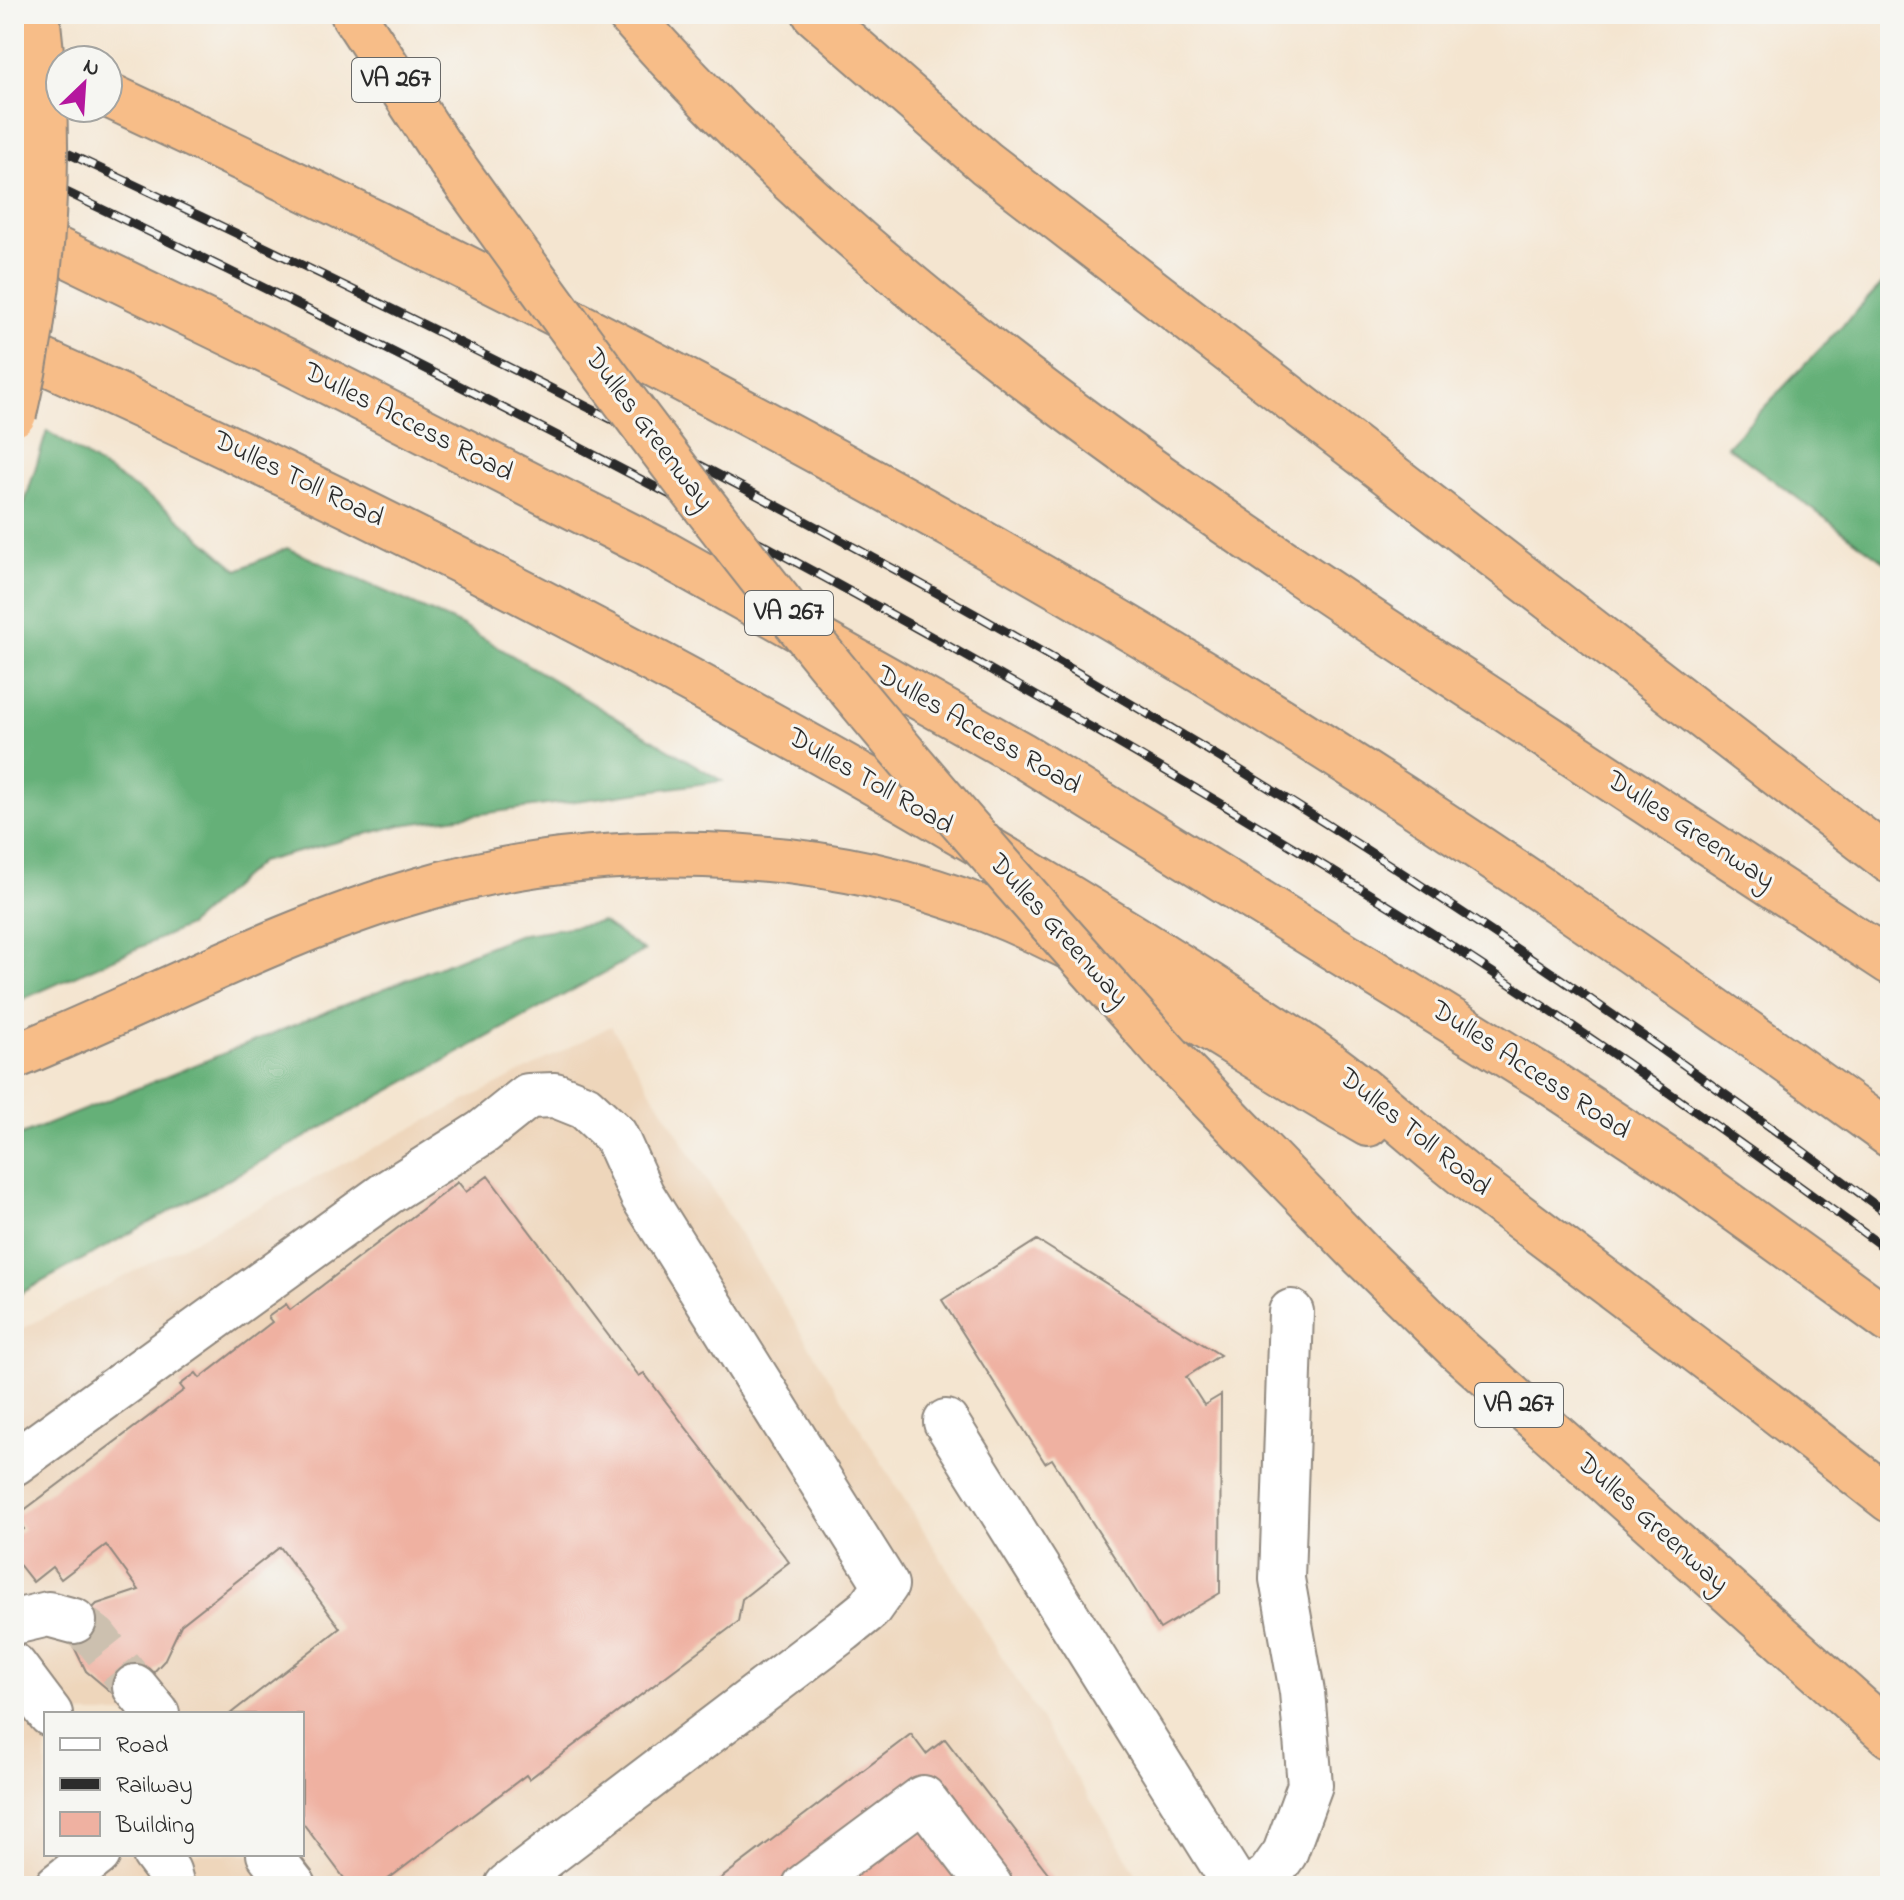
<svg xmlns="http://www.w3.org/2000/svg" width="1904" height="1900" viewBox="0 0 1904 1900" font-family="'Indie Flower',sans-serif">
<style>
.built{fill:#eed6bb;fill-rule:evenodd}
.forest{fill:#65b078;stroke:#486e52;stroke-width:2}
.building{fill:#efb1a1}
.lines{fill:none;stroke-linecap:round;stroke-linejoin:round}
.minor-tunnel{stroke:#ccc0af;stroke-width:44;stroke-dasharray:44 22;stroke-linecap:butt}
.minor-casing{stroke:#90887e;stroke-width:48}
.highway-casing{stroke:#90887e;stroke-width:48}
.minor{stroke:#fff;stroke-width:44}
.highway{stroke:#f7bd88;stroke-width:44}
.rail-casing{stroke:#2b2b2b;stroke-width:9}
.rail{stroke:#f6f6f2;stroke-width:6;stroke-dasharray:18;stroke-linecap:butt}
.highway-bridge-casing{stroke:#90887e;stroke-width:48;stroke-linecap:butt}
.highway-bridge{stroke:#f7bd88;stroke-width:44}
.labels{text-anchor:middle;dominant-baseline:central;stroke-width:6;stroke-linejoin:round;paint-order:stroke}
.shield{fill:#f6f6f2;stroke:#686867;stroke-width:2}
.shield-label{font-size:26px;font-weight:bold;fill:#2b2b2b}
.street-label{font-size:28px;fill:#2b2b2b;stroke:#f6f6f2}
</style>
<rect width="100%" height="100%" fill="#f6f6f2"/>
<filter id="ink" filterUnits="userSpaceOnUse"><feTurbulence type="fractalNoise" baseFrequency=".0125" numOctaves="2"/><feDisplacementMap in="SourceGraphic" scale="16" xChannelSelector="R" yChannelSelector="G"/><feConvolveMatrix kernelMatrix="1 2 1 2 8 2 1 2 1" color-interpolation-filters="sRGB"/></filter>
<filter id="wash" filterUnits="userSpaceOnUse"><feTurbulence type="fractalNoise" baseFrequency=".006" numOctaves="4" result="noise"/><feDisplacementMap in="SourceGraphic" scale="32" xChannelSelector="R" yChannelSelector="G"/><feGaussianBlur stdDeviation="1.8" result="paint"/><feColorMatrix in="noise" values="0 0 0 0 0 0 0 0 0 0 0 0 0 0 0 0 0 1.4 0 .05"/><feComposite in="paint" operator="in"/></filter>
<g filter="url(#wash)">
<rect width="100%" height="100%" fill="#f4e5d0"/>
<path class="built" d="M611,1026L1144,1886H14V1333ZM46,1714H302V1854H46Z"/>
<path class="forest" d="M1890,276V566L1727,446Z
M47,431L170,511L238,570L287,548L461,625L722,781L401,825L260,862L188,926L14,1003V537Z
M602,922L644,951L14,1297V1138L517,935Z"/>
<g id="blocks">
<path class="building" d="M488,1176L639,1376L644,1373L789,1562L742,1599L738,1622L529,1779L526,1775L379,1886H350L302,1822V1714H230L340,1628L280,1547L181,1625L164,1661L152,1674L117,1697L86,1671L67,1633L97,1604L139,1590L106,1545L61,1579L52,1567L33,1582L14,1558V1537L24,1529L15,1517L184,1390L180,1385L196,1373L200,1378L272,1322L268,1317L286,1304L290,1310L458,1182L466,1192Z
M1037,1240L1220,1355L1186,1377L1204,1405L1221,1395L1220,1593L1160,1629L1052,1459L1045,1463L942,1300Z
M911,1734L926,1754L945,1739L1058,1886H711Z"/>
</g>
</g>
<g filter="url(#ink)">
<use href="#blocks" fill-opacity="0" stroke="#90887e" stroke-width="2"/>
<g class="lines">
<path class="minor-tunnel" d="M74,1621L96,1638L135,1687"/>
<defs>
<path id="minor" d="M946,1422L1236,1886
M14,1463L387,1193L483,1132L528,1096L555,1095L585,1107L615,1135L642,1195L886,1585L869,1609L843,1630L507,1886
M14,1622L48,1614L74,1621
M14,1666L50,1714
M135,1687L157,1714
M155,1854L168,1871L172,1886
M269,1854L294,1886
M57,1886L98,1854
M805,1886L923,1798L990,1886
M1252,1886L1268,1877L1285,1853L1310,1785L1302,1692L1282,1579L1291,1312"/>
<path id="highway" d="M353,14L440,147
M629,14C854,271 1135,465 1418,652C1575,755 1732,859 1890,962
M815,14L986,163L1890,861
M108,95C488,272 860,464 1219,682C1449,822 1672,977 1890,1135
M14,229L293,364L660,551L1022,755L1544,1078L1669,1161L1890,1321
M14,348C459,549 893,775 1302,1045C1366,1087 1422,1144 1484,1190C1620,1292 1756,1394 1890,1500
M1168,1055L1362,1255L1458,1349L1890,1735
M14,1057C149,1002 279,931 419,890C595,838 815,842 987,910C1122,963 1242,1053 1368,1124"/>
</defs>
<use href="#minor" class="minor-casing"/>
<use href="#highway" class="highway-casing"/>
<use href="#minor" class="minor"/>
<use href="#highway" class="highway"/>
<defs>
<path id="rail" d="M14,128C360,290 704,459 1035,648C1332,818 1617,1010 1890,1216
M14,167C487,392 952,633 1397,911C1566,1017 1729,1134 1890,1252"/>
</defs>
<use href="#rail" class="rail-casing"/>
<use href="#rail" class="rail"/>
<defs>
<path id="highway-bridge" d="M440,147C572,332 707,515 851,690C954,815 1061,935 1168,1055
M14,414C45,285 53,145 37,14"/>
</defs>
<use href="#highway-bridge" class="highway-bridge-casing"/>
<use href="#highway-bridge" class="highway-bridge"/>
</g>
</g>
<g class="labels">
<g class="shield">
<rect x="352" y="58" width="88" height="44" rx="6"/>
<rect x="745" y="591" width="88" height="44" rx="6"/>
<rect x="1475" y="1383" width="88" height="44" rx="6"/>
</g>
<g class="shield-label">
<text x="396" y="80">VA 267</text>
<text x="789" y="613">VA 267</text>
<text x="1519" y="1405">VA 267</text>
</g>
<g class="street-label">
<text transform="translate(408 423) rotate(27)">Dulles Access Road</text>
<text transform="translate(648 430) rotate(53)">Dulles Greenway</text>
<text transform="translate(298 480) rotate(26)">Dulles Toll Road</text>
<text transform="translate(978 731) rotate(30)">Dulles Access Road</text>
<text transform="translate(870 782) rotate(30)">Dulles Toll Road</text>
<text transform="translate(1690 831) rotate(33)">Dulles Greenway</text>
<text transform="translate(1058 931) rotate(48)">Dulles Greenway</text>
<text transform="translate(1530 1071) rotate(33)">Dulles Access Road</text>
<text transform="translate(1414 1133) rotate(39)">Dulles Toll Road</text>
<text transform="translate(1652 1524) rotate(42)">Dulles Greenway</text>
</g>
</g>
<rect width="1904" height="1900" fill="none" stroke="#f6f6f2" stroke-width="48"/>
<rect x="44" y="1712" width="260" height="144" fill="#f6f6f2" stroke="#a5a5a2" stroke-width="2"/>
<rect x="60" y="1738" width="40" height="12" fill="#ffffff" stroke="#a5a5a2" stroke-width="2"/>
<text x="116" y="1752" font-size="24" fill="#2b2b2b">Road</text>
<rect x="60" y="1778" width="40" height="12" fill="#2b2b2b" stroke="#a5a5a2" stroke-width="2"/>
<text x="116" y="1792" font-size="24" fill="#2b2b2b">Railway</text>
<rect x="60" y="1812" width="40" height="24" fill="#efb1a1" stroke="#a5a5a2" stroke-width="2"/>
<text x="116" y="1832" font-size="24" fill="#2b2b2b">Building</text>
<g transform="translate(84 84) rotate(25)"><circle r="38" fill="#f6f6f2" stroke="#a5a5a2" stroke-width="2"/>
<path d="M0-6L14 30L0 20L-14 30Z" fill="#b5179e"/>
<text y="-12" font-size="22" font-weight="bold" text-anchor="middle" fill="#2b2b2b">N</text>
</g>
</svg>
